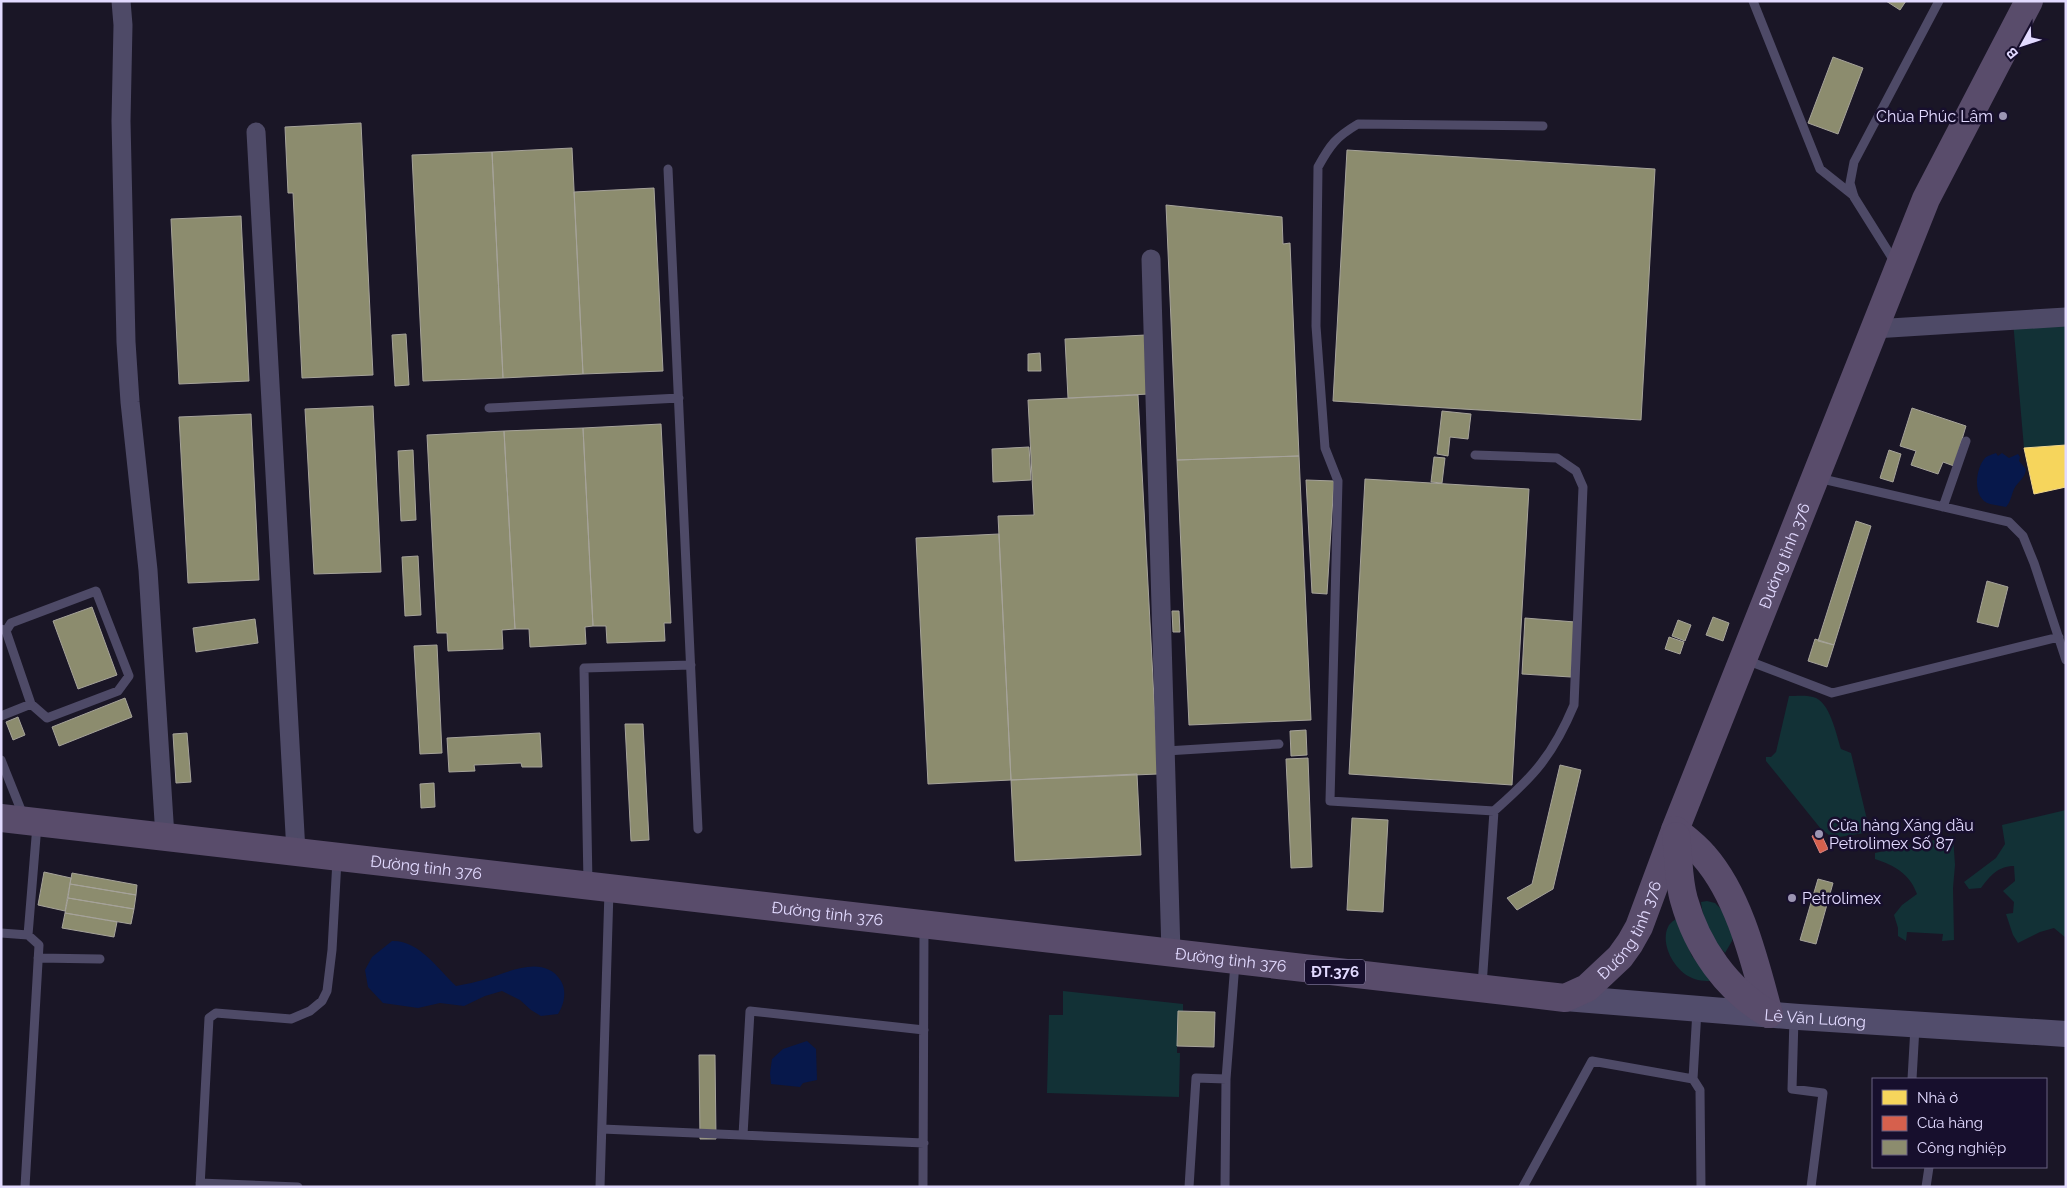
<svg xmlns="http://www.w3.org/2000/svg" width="2067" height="1188" viewBox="0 0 2067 1188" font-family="Raleway,sans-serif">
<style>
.green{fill:#123136}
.water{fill:#07184b}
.homes{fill:#f6d55c;stroke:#f0d68d}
.shops{fill:#d6604d;stroke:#da8582}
.industry{fill:#8c8c6e;stroke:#a6a39a}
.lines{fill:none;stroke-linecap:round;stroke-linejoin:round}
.lane{stroke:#4e4a67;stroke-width:9}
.street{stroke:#4e4a67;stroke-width:19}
.secondary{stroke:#524d6c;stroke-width:26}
.primary{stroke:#594c6b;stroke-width:28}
.poi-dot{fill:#9c95b3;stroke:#170f2d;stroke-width:2}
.labels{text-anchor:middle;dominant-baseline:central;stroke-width:5;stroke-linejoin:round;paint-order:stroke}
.shield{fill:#170f2d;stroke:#a59dc0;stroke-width:1}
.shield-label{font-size:15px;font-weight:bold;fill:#e2daff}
.poi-label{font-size:16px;fill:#e2daff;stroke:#170f2d;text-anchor:start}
.street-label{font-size:16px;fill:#e2daff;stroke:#170f2d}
</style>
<rect width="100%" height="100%" fill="#1a1626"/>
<path class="green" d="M2066,317V445L2024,448L2013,321Z
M1789,696C1796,696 1806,695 1813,697C1830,701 1836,734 1841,749L1851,753L1870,832L1833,838L1821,829L1766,761V757H1771L1776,752Z
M2066,810V938L2054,928L2040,932L2018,943L2013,935L2006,914L2013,913L2014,902L2003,891L2015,881L2014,866C1998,866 1990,876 1981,888L1969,889L1964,882L1996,858L2005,844L2002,825Z
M1953,836L1955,865L1953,888L1954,940L1942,941L1943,934L1907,932L1906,941L1898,936V928L1894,915L1902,905L1917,894C1910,874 1894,865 1875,859V853Z
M1707,901L1715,903L1722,910L1733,936L1732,941L1725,953C1712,939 1703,922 1701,902Z
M1676,919L1692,956L1713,981C1704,981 1697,981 1690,977C1674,969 1660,944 1668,927C1669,924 1673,921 1676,919Z
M1063,991L1183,1004V1011H1178L1177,1053H1180L1179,1097L1047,1093L1049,1015H1063Z"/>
<path class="water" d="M1996,453L1998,456L2002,453L2009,458L2018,454L2020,457L2019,461L2026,469C2025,479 2018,481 2014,489C2011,496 2011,501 2006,507C2001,506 1995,505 1990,504C1972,499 1975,469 1985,458C1987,456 1993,454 1996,453Z
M392,941C419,940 438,969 456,986C466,984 477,982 486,979C509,972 544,954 561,981C567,991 564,1005 558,1014L541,1016L531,1010L520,1000L502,991L485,996L464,1006L440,1003L418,1008L383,1003L368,987L365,970L372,957Z
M807,1041L816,1049L817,1080L803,1083L800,1087L771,1084L770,1073L772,1059L783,1049Z"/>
<path class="homes" d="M2066,445V487L2034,494L2024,448Z"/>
<path class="shops" d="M1820,832L1828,849L1820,853L1812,836Z"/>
<path class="industry" d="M1886,1H1906L1900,10Z
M1833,57L1863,68L1838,134L1808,123Z
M361,123L373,375L302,378L293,193H288L285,127Z
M572,148L583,374L503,378L492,152Z
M1347,150L1655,169L1641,420L1333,401Z
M492,152L503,378L423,381L412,155Z
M654,188L663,371L583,374L574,192Z
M1166,205L1282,217L1283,244L1290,243L1299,456L1177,460Z
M241,216L249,381L179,384L171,219Z
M406,334L409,385L395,386L392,335Z
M1146,335L1149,394L1068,398L1065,339Z
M1040,353L1041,371H1028V354Z
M1138,395L1158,774L1011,780L998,516L1034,515L1028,400Z
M373,406L381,572L314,574L305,409Z
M1912,408L1966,426L1954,466L1943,462L1938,474L1911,465L1916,451L1900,446Z
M1442,411L1471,414L1468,439L1450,437L1448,456L1437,454Z
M251,414L259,580L188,583L179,417Z
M661,424L671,623H664L665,641L607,643L606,626H593L583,428Z
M583,428L593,626L585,627L586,644L530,647L529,629H515L504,431Z
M504,431L515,629L502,630L503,649L448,651L447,633H437L427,435Z
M1029,447L1031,480L993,482L992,449Z
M413,450L416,520L401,521L398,451Z
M1889,450L1901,454L1893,482L1880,478Z
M1299,456L1311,720L1189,725L1177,460Z
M1434,457L1445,458L1442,483L1431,482Z
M1365,479L1529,489L1512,785L1349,774Z
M1306,480L1334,481L1327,594L1312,593Z
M1856,521L1871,526L1834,645L1818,641Z
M999,534L1011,780L928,784L916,538Z
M418,556L421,615L405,616L402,557Z
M1987,581L2008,587L1998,627L1977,622Z
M92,607L117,675L78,689L53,621Z
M1172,611H1179L1180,632H1173Z
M1713,617L1729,623L1723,641L1706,635Z
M1525,618L1575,622L1571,677L1522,674Z
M255,619L258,643L196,652L193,628Z
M1678,620L1691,625L1685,641L1672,636Z
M1669,637L1684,642L1680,654L1665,649Z
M1815,639L1834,645L1827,667L1808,661Z
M437,645L442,753L420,754L414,646Z
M125,698L132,717L59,746L52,727Z
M18,717L25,735L13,740L6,722Z
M625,724H643L649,840L631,841Z
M1306,730L1307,755L1291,756L1290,731Z
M187,733L191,782L176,783L173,734Z
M540,733L542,767H522L521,763L474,765L475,771L449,772L447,738Z
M1308,758L1312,867L1291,868L1286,759Z
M1560,765L1581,770L1553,889L1517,910L1507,898L1532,884Z
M1137,774L1141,855L1015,861L1011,780Z
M434,783L435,807L421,808L420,784Z
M1352,818L1388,820L1383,912L1347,910Z
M44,872L71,878L65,911L38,905Z
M72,873L137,885L136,895L70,884Z
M1818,879L1833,883L1816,944L1800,940Z
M70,884L136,895L134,909L68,898Z
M68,898L134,909L131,924L65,913Z
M65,913L117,922L114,937L62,928Z
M1178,1011L1215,1012L1214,1047L1177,1046Z
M699,1055H715L716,1139H700Z"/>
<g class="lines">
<path class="lane" d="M1753,1L1820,169L1854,196
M668,169L698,829
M1896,264L1854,197L1850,183L1854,162L1939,1
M489,408L679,398
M1475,455L1557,458L1576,471L1583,487L1574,705C1553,755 1534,776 1494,811L1482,986
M1818,478L2009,522L2023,536L2034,563L2066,660
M1943,507L1966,441
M1,629L6,631L31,704L47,718L118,691L129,676L96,591L11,623L6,631
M1746,660L1832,693L2059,637
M1,716L31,704
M1166,751L1279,744
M1,760L23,815
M1494,811L1330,801L1338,481L1325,448L1316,326L1318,167C1330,145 1336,137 1358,124L1543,126
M588,883L584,668L691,665
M1,933L28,935L39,945L25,1187
M28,935L37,825
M38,958L100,959
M1697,1010L1693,1079L1700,1090L1701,1187
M1794,1018L1792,1089L1823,1093L1811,1187
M1912,1079L1915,1027
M602,1129L924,1143
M743,1135L750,1011L924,1030
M200,1183L298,1187
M200,1187L209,1018L216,1013L291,1019L310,1011L322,1001L327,991L332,950L337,860
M600,1187L609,891
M923,1187L924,927
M1189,1187L1196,1078L1226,1079
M1225,1187L1226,1079L1235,963
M1523,1187L1592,1061L1693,1079
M1926,1187L1929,1167"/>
<path class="street" d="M121,1L123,25L121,121L126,342L130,402L148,570L165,837
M256,132L296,852
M1151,259L1171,953
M1874,329L2066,317"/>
<path class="secondary" id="s1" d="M1565,998L1799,1017L2066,1034"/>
<g class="primary">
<path id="s2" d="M1,818L1565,998L1587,988L1620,957L1630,943L1639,927L1675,830L1926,199L2029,1"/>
<path d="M1675,830C1685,838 1696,846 1704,856C1740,897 1755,963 1769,1014"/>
<path d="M1676,836C1679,857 1678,880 1684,900C1697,947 1727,990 1769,1014"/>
</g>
</g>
<g class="poi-dot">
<circle cx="2003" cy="116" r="5"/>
<circle cx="1819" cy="834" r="5"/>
<circle cx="1792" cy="898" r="5"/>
</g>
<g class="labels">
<rect class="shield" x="1305" y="959.5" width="60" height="25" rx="4"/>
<g class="shield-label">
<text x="1335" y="972">ĐT.376</text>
</g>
<g class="poi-label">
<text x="1993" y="116" text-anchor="end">Chùa Phúc Lâm</text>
<text x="1829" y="825">Cửa hàng Xăng dầu<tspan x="1829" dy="18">Petrolimex Số 87</tspan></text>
<text x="1802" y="898">Petrolimex</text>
</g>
<g class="street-label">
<text stroke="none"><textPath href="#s2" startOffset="2078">Đường tỉnh 376</textPath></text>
<text stroke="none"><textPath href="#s2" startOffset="428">Đường tỉnh 376</textPath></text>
<text stroke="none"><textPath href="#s2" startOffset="832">Đường tỉnh 376</textPath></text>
<text stroke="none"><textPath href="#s2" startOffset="1672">Đường tỉnh 376</textPath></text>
<text stroke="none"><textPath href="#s2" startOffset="1238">Đường tỉnh 376</textPath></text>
<text stroke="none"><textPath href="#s1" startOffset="251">Lê Văn Lương</textPath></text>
</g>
</g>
<rect width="2067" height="1188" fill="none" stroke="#e2daff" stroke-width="5"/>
<rect x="1872" y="1078" width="175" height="90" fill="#170f2d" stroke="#686081"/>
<rect x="1882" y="1090" width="25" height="15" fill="#f6d55c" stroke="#686081"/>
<text x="1917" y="1103" font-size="15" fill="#e2daff">Nhà ở</text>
<rect x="1882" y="1116" width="25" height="15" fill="#d6604d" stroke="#686081"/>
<text x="1917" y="1128" font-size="15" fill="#e2daff">Cửa hàng</text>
<rect x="1882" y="1140" width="25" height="15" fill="#8c8c6e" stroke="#686081"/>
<text x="1917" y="1153" font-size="15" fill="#e2daff">Công nghiệp</text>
<g transform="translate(2022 45) rotate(230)" stroke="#170f2d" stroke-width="4" paint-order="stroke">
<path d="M0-4L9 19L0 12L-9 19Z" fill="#e2daff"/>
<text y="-8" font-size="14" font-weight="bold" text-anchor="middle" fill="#e2daff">B</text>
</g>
</svg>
